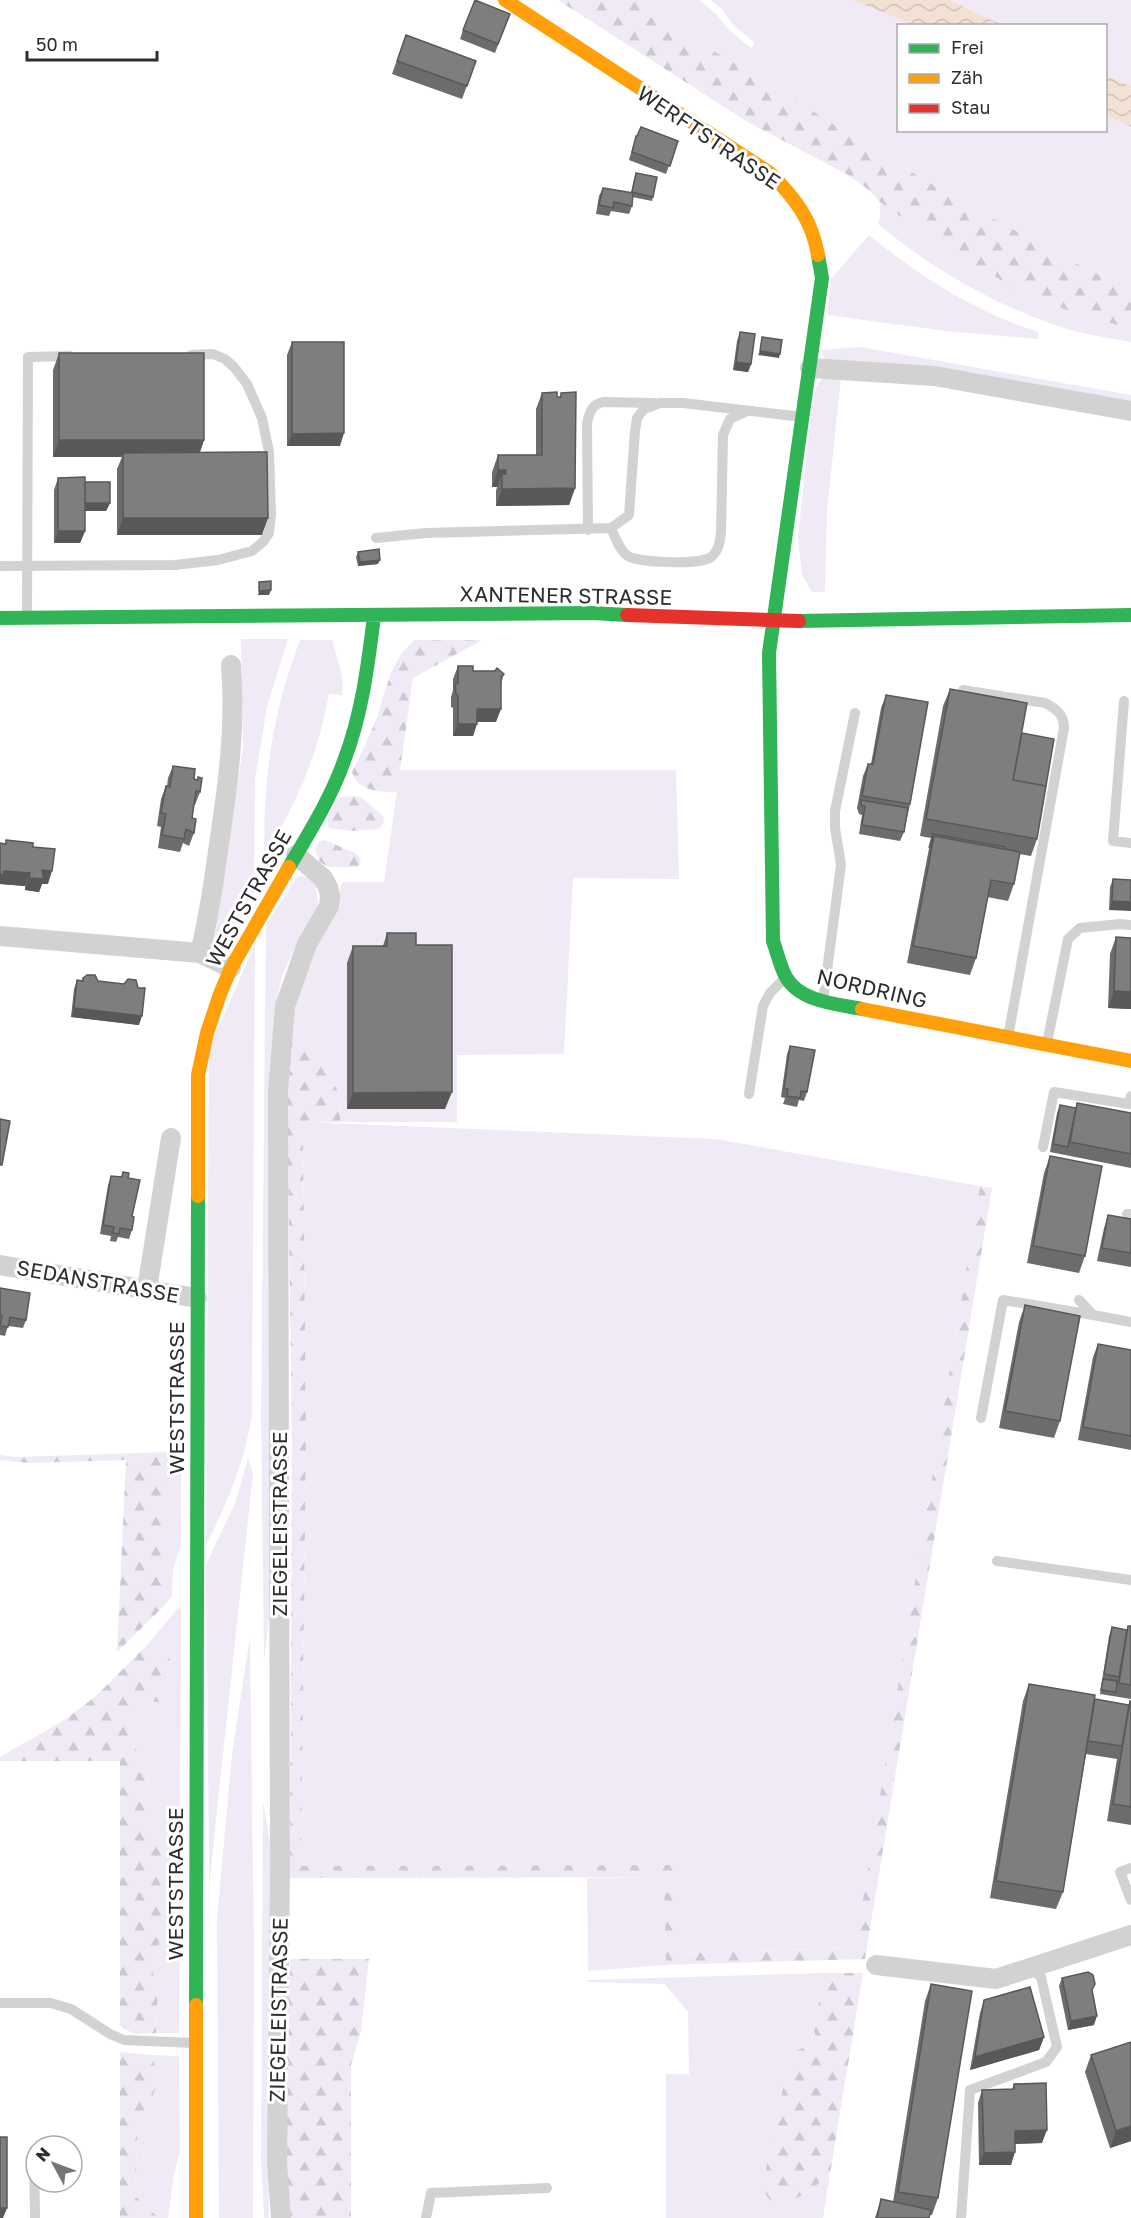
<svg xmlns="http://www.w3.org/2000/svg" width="1131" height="2218" viewBox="0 0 1131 2218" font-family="'Golos Text',sans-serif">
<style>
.green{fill:#efeaf5}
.forest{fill:url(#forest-firs)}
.water{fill:url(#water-waves)}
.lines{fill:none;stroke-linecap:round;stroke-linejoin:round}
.lane{stroke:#d2d2d2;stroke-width:10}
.street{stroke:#d2d2d2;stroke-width:20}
.fast{stroke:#30b455;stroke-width:14}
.slow{stroke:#ff9f0a;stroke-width:14}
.jam{stroke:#e5322d;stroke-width:14}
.wall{fill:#6c6c6c}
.shaded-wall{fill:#585858}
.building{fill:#7e7e7e;stroke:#585858;stroke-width:1.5}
.labels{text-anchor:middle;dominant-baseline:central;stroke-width:6;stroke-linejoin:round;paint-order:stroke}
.street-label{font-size:21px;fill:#2d2d2d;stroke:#fff}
</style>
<defs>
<pattern id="forest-firs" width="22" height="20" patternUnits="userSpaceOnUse" patternTransform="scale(1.5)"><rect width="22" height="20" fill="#efeaf5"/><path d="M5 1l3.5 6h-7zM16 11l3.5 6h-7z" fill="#cdc9d2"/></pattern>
<pattern id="water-waves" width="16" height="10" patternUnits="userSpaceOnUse" patternTransform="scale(1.5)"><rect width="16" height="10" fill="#f3e1d5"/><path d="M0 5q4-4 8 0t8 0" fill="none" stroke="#d1c1b7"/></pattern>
</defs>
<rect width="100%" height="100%" fill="#fff"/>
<path class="green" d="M640,0H699L717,15L729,30L751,48L755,43L733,25L722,9L710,0H852L913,25L898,26V130H1106V116L1131,127V283L1121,282L1090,271L959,200L864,144L754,73L659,22L648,15Z
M950,0H1131V86L1106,75V26L1002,25Z
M880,202L928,236L1040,302L1131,329V342C1110,338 1088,335 1067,329C998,307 933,270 878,224L880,217Z
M869,235C919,276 976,313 1039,332L1038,339L946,331L827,315L831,279Z
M860,347L1131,395V402L824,360L822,350Z
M823,377H841L827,511L825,592H812L802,575L798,538L813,391Z
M241,639H288L267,707L255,780L254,901L227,944L219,945L214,941L243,747Z
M300,640H333C336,662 345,671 342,695L329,694C318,753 301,793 271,845L282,852L265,882C262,791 268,725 300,640Z
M400,770H676L679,879L573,878L564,1054L457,1055V1122H340L341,1097L296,1034L289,1032C290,1011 301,975 310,956C317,941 330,928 336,912C340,902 337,889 343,882H384Z
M301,876L310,878L316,884L318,905L301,934L282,976L275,1007L272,1047L269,1094L273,1585L264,1660L261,1414L266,925L296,878Z
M255,944L252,1415C245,1461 227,1504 206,1545L209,1049Z
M303,1122L716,1139L980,1186L855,1948L677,1953L675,1865L301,1866L306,1441Z
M181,1451V1545L173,1570L172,1596L165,1605L169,1452Z
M248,1458L253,1473L210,1877V1951L206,1565L236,1501Z
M179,1607L181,1609L179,2033H156L158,1983L153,1974L157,1951L145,1827L152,1798L146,1767L128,1735L143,1700L163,1703L170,1659L148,1644Z
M250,1637L254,1951L253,2218H219L217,1919L232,1754Z
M263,1800L272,1856L268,2142L269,2218H264V2215L261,2164Z
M665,1877L666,1965L588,1971L587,1878Z
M824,1973L814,2030L817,2043L809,2047L779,2113L766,2175L769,2199C793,2209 813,2188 830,2174L823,2218H666V2074H689L688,2012L665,1984L588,1982V1980Z
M151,2055L179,2056L180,2151L174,2175L168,2218H159L135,2196L138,2120L150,2105L159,2077Z"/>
<path class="forest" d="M558,0H640L648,15L659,22L754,73L864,144L959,200L1090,271L1121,282L1131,283V329L1040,302L1004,282L928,236L880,202L869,190L848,175L746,121Z
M415,640H482L413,678L397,792C380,792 357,791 352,772C360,755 369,738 376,720C386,692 390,659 415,640Z
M355,796L362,798L384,817L383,824L379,829L351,831L329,828L327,817L339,797Z
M325,840L355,853L361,859L358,867H328L320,862L315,849L320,841Z
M289,1032L296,1034L329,1075L341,1097L340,1122L303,1123L306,1441L301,1866L675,1865L678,1953L855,1948L980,1186L992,1188L865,1959L666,1965L664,1877L290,1878L292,1442L287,1089Z
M169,1452L165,1605L117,1652L126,1460L29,1463L0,1460V1455L17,1457Z
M148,1644L170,1659L163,1703L143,1700L128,1735L146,1767L152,1798L146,1827L162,1835L167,1861L164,1918L153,1974L158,1983L156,2033L134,2034L120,2026V1761H0V1757L66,1719L96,1696Z
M290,1959H369L361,2031L351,2065V2218H286L284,2123Z
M824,1973H863L830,2174C820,2183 780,2218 767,2196C758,2179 787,2076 792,2052L817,2043L814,2030Z
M120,2052L151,2055L159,2077L150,2105L138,2120L135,2196L159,2218H120Z"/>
<path class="water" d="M852,0H950L1002,25H913Z
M1106,75L1131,86V127L1106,116Z"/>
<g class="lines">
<path class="lane" d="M611,528C615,537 620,551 628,556C639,563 701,565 711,557C719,551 720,541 721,532L723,435L730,419L745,412
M588,530L587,423C590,412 591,405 603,402L654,403
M376,538L426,533L611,528L629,515L635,431L637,418L644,409L660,403H683L802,417
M0,566L175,565L218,560L252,551L263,542L269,533L271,514L269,452L262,418L247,384L234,367L225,359L213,354L191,355
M27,617L28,357L70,356
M963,690L1045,703C1057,709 1064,715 1064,728L1008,1037
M1124,701L1113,841L1131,843
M823,1001L841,865L835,828V811L855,713
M1047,1043L1068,939L1080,928L1120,924L1131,925
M749,1094L763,1006L770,993L785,978
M1043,1147L1054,1092L1129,1104L1131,1096
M1127,1214H1131
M1079,1300L1093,1315L1131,1322
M981,1418L1003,1300L1093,1315
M997,1561L1131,1580
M1131,1868L1120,1872L1131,1900
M0,2003H51L71,2009L110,2034L124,2040L194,2043
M34,2150L35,2218
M426,2218L431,2193L547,2188
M961,2218L970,2090L1046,2062L1057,2047L1041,1977L1032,1969"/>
<path class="street" d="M810,368L934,376L1131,411
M0,936L200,953L231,968
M200,953C209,917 214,881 219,844C228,784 236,727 231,665
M0,1265L197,1298
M147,1289L171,1138
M876,1965L996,1979L1131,1935
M281,2218L277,2163L280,1865L278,1092L285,1006L307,944L329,906L330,896L328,887L323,878L296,855"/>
<path class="fast" d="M818,255L822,278L769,653L773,941C777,952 780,966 786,977C800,1002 837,1004 862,1009
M0,618L592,613L627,615
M799,621L1131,615
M289,867C309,833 331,798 344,761C362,714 368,665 374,616
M196,2005L198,1196"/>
<path class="slow" d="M505,0L770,173C795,198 812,220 818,255
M862,1009L1131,1061
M198,1196V1075L207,1033L220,994L231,968L289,867
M196,2005V2218"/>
<path class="jam" d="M627,615L799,621"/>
</g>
<path class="wall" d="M510,14L495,53L460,39L463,30Z
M406,35L476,61L462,99L392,74Z
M636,136L678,141L666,174L629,160Z
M636,173L653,197L652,201L632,197V206L629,214L611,211L609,216L596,214L599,196L603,188L631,193Z
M740,332L751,364L748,372L733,370L737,341Z
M292,342L340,446H287V355Z
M59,353L204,440L200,452L262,535H117V469L122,457H53V370Z
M542,393L560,397L561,393L575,488L569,505L496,506V491L497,487H492V472L498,455H536V409Z
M58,478L85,482L110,503L106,511H85V531L80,543H54V490Z
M358,552L378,564L358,566L356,557Z
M458,666L473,671L504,674L501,683L496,722H477L473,736H453V708L451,707V697L453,690V679Z
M950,689L1022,733L1037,839L1031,856L1019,854L1014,884L1008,901L987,897L976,958L970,975L907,963L931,838L920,836L943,706Z
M886,695L910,804L904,832L900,841L859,834L862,815L859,814L857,808L863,776L868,764H871L881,708Z
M173,766L194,779L200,792L195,805H194L192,818L194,833L189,846L183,843L180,852L158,848L161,827L157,826L161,799L166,786L167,787L168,778Z
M6,840L33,847L48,884H42L39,892L25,890V886L0,884V843L5,844Z
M1113,879L1131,880L1109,910L1110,887Z
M387,933L416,945L445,1109H347V963L353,946H383Z
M1116,937L1131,938V1009L1108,1008L1110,954Z
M83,978L138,988L139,1025L71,1017L74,989L77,980L82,981Z
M790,1046L807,1092L804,1101L799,1100L797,1107L783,1104L785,1098L781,1097L787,1054Z
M1077,1103L1131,1113V1168L1050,1152L1057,1113L1060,1105L1076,1108Z
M1050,1156L1085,1256L1079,1273L1027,1263L1044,1173Z
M123,1172L128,1178L132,1216V1230L129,1239L118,1237L116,1242L110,1241L111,1236L100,1234L108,1185L111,1176L121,1177Z
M1108,1215L1131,1219V1267L1097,1261L1104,1228Z
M0,1288L26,1320L23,1328L8,1326L5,1336L0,1335Z
M1025,1305L1060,1421L1054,1438L999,1428L1019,1322Z
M1098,1344L1131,1350V1450L1078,1440L1093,1357Z
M1128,1626H1131V1699L1100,1694L1109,1636L1112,1627L1127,1630Z
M1029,1684L1095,1699L1129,1705L1131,1701V1825L1107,1821L1117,1759L1086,1754L1063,1892L1056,1909L990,1898L1023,1701Z
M1062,1978L1092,1992L1094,2025L1068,2030L1059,1986Z
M931,1984L938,2198L932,2215H929V2218H875L881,2199L893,2202L925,2001Z
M984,2000L1044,2037L1039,2050L970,2070L980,2013Z
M1131,2042V2141L1110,2148L1085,2072L1091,2055Z
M1014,2084L1042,2143L1015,2144L1011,2165H979L978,2103L982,2090L1012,2089Z"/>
<path class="shaded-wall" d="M760,351L780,354L779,358L758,355Z
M736,362L751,364L748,372L733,370Z
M344,433L340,446H287L292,434Z
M59,440H204L198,457L123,453L121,457H53Z
M498,470H506L502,482V474L497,487H492Z
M575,488L569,505L496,506L502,489Z
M84,503H110L106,511H81Z
M123,518H268L262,535H117Z
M58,531H85L80,543H54Z
M380,560L378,564L358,566L360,562Z
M271,590L269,595H258L259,591Z
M477,709H501L496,722H473Z
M458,724H477L473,736H453Z
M42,870L52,871L48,884H42L39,892L25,890L29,878Z
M4,871L30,873L25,886L0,884V874Z
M1112,901L1131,902V911L1109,910Z
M1114,991L1131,992V1009L1108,1008Z
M74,1008L142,1016L139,1025L71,1017Z
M452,1092L445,1109H347L353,1093Z
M1097,2016L1094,2025L1068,2030L1071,2021Z
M1044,2037L1039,2050L970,2070L975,2057Z
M1131,2126V2141L1110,2148L1116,2131Z
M1047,2130L1042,2143L1011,2144L1015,2131Z
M1015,2152L1011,2165H979L984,2153Z
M0,2208H7L3,2218H0Z"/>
<path class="building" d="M475,0L510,14L498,44L463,30Z
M406,35L476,61L467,86L397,61Z
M641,127L678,141L670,166L632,152L636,136H637Z
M636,173L657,177L653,197L632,192Z
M603,188L633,193L632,206L614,202L613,208L599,205Z
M740,332L755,334L751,364L736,362Z
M762,337L782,340L780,354L760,351Z
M292,342H344V433L292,434Z
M59,353H204V440H59Z
M557,392V397H561V393L576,392L575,488L502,489V474H506V470H498V455H542V393Z
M267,452L268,518H123V453Z
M85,477V531H58V478Z
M85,482H110V503H85Z
M379,549L380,560L360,562L358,552Z
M271,581V590L259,591V582Z
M458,666H473V671H495L497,668L504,674L501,677V709H477V724H458V696L456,694L455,684L458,683Z
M950,689L1027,703L1013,780L1046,786L1037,839L926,819Z
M886,695L928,702L910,804L862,796L868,764H873Z
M1022,733L1054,739L1046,786L1013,780Z
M173,766L195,769L194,779L198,780V777L202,778L200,792L196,791L192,818L196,819L194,833L186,829L184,839L162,835L166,814L161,813L166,786L170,787Z
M861,800L908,808L904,832L862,825L865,806H862Z
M933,834L1005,847L1004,849L934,836L929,848Z
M934,836L1020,852L1014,884L991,880L976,958L913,946Z
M6,840L33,843V847L55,849L52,871L42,870L44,879L29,878L30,873L4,871L3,875L0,874V843L6,844Z
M1113,879L1131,880V902L1112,901Z
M387,933H416V945H452V1092L353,1093V946H387Z
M1116,937L1131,938V992L1114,991Z
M87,975H95L98,981L124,984L128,979L136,980L138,988H145L142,1016L74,1008L77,980L83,981V978Z
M790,1046L815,1050L807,1092L801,1091L800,1098L787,1096L788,1089H784Z
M1077,1103L1131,1113V1154L1070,1142Z
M1060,1105L1076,1108L1068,1147L1053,1144Z
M0,1119L10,1121L2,1165H0Z
M1050,1156L1102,1166L1085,1256L1033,1246Z
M123,1172L129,1173L128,1178L140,1180L132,1216L134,1217L132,1230L120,1228L119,1234L113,1233L114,1227L103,1225L111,1176L122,1177Z
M1108,1215L1131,1219V1253L1102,1248Z
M0,1288L30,1293L26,1320L10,1317L8,1327L0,1326L2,1316L0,1315Z
M1025,1305L1080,1316L1060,1421L1005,1411Z
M1098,1344L1131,1350V1436L1083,1427Z
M1128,1626H1131V1685L1119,1683Z
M1112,1627L1127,1630L1119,1677L1104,1674Z
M1103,1679L1117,1681L1116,1692L1101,1690Z
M1029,1684L1095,1695L1063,1892L996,1881Z
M1095,1699L1129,1705L1122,1746L1088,1741Z
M1130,1701H1131V1807L1113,1804Z
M1088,1972L1093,1975L1095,1984L1092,1990L1097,2016L1071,2021L1062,1978Z
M931,1984L972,1991L938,2198L898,2192Z
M1030,1987L1044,2037L975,2057L984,2000Z
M1131,2042V2126L1116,2131L1091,2055Z
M1046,2083L1047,2130L1015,2131V2152L984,2153L982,2090L1014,2089V2084Z
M0,2137H7V2208H0Z
M881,2199L931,2210L929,2218H877Z"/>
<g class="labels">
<g class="street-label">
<text transform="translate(709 137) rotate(34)">WERFTSTRASSE</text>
<text transform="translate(566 595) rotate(1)">XANTENER STRASSE</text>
<text transform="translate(248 898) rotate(-61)">WESTSTRASSE</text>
<text transform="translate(872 988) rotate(13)">NORDRING</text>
<text transform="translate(98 1281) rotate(10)">SEDANSTRASSE</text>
<text transform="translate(176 1398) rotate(-90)">WESTSTRASSE</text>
<text transform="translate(279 1524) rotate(-90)">ZIEGELEISTRASSE</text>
<text transform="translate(175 1884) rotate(-90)">WESTSTRASSE</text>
<text transform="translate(278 2010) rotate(-89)">ZIEGELEISTRASSE</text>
</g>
</g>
<rect x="897" y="24" width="210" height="108" fill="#ffffff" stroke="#ababab" stroke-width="1.5"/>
<rect x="909" y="44" width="30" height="9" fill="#30b455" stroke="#ababab" stroke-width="1.5"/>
<text x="951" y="54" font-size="18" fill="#2d2d2d">Frei</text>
<rect x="909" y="74" width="30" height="9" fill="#ff9f0a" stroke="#ababab" stroke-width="1.5"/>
<text x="951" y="84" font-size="18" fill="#2d2d2d">Zäh</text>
<rect x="909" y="104" width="30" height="9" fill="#e5322d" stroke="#ababab" stroke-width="1.5"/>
<text x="951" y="114" font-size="18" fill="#2d2d2d">Stau</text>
<g transform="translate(54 2164) rotate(311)"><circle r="28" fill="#ffffff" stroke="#ababab" stroke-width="1.5"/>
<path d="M0-4.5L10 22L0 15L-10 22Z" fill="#767676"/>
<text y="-9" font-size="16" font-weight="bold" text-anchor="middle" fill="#2d2d2d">N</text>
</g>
<path d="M27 51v9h130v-9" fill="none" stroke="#2d2d2d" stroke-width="3"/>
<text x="36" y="51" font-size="18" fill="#2d2d2d" stroke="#ffffff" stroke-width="4.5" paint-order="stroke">50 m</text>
</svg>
